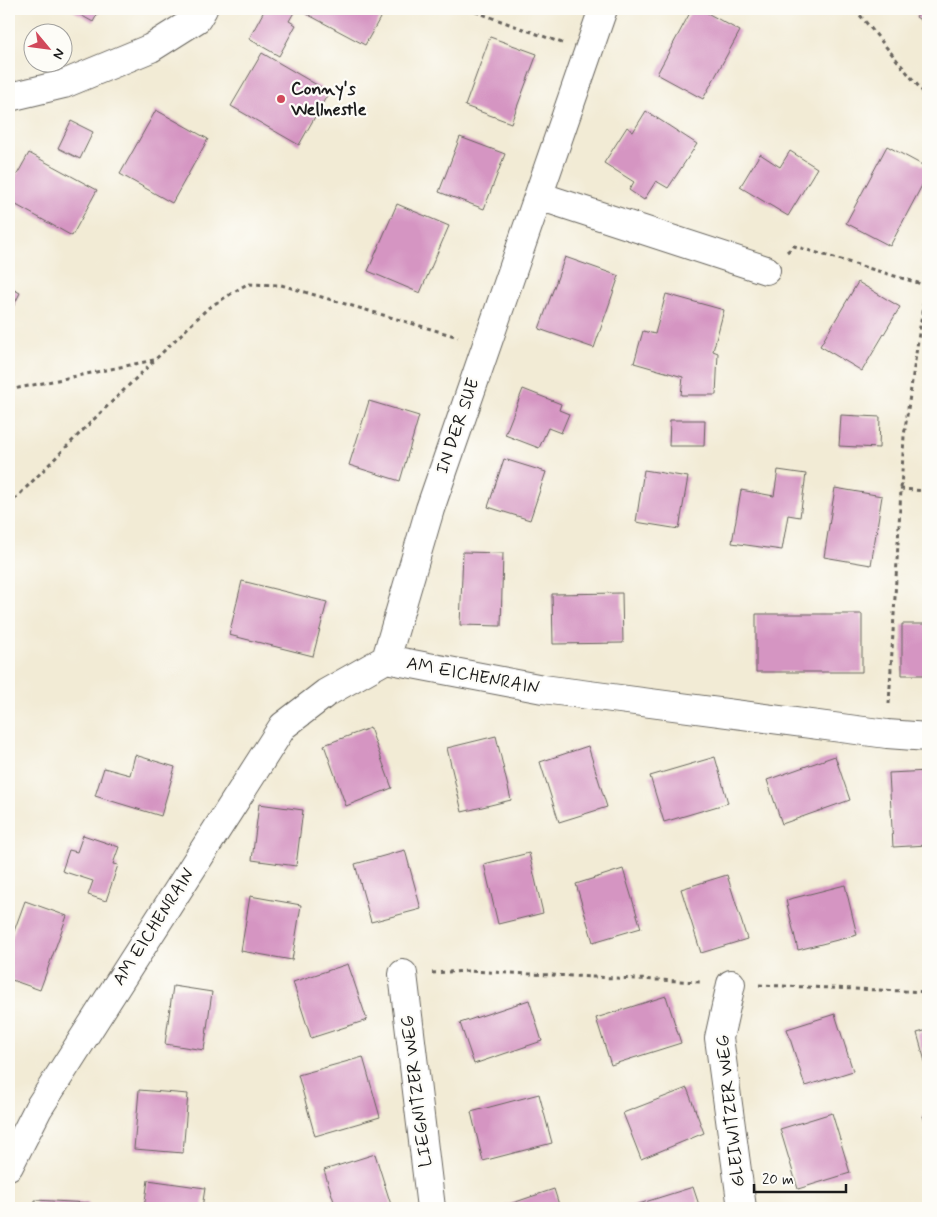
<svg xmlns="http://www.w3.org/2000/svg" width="937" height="1217" viewBox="0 0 937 1217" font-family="Mynerve,sans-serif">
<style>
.building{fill:#d595c2}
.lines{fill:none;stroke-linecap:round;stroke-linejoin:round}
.street-casing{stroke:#67645d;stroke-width:30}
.path{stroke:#67645d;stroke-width:3;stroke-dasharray:4 4;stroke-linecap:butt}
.street{stroke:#fff;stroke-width:28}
.poi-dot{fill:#d1495b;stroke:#fdfcf7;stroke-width:2}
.labels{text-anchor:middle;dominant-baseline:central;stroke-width:4.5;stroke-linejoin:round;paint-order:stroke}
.poi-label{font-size:18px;font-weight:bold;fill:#1c1c1c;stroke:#fdfcf7;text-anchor:start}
.street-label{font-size:18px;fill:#1c1c1c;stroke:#fdfcf7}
</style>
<rect width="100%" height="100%" fill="#fdfcf7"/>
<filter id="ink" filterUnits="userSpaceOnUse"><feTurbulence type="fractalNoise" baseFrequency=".02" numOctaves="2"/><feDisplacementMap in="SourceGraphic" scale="10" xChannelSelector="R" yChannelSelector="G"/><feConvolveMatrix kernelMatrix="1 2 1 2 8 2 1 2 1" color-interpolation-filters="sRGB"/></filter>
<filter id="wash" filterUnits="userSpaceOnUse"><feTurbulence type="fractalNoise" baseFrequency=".0096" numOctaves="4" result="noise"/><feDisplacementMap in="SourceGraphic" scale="20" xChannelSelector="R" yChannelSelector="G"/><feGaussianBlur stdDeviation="1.12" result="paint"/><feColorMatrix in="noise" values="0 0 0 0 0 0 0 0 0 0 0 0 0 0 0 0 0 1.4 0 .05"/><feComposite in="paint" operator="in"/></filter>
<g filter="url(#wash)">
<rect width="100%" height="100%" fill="#f2ebd5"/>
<g id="blocks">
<path class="building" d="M70,9H100L93,22Z
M265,9H296L289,21L296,25L279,56L249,39Z
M307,9H385L365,45L305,13Z
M692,9H700L740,31L703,99L657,74Z
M921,9H928V25L916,17Z
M490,37L537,54L511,123L465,106Z
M262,53L329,92L299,145L231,106Z
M156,110L208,139L172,203L120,174Z
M646,111L697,144L668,188L656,181L644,200L629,190L634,182L604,163L627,127L633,132Z
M71,121L93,132L80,159L58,148Z
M460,137L505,154L484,209L439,192Z
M887,146L928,168V174L890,246L846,223Z
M790,151L817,168L788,216L740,187L760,154L780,167Z
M29,153L97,190L72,236L9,201V189Z
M397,204L449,226L420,293L368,271Z
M565,257L619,276L594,348L539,329Z
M858,282L900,307L862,371L820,346Z
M9,287L20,293L9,315Z
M666,294L724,310L713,351L718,353L716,395H681L683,377L634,363L643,331L655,334Z
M523,389L561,404L559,410L569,414L561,433L548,428L539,448L505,435Z
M369,401L419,416L400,481L349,465Z
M841,415L880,417L879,448L839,446Z
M670,420H705L704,446H669Z
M504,459L546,472L530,520L488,507Z
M644,470L688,477L679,529L636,522Z
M778,470L806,474L800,517L788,515L782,550L732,543L741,490L774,496Z
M835,488L882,496L871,565L824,557Z
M463,552L503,553L501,626L460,625Z
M242,581L327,602L313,656L229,635Z
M622,593L623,643L553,644L552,594Z
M756,614H862V672H756Z
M902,624H928V675H902Z
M370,728L392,788L346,806L324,745Z
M496,736L511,800L462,812L447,748Z
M588,746L607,807L559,822L540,762Z
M135,755L175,767L161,816L95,796L104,768L130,775Z
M835,756L850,800L782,824L767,780Z
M715,757L728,803L664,822L650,776Z
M928,771V845L893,847L889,773Z
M259,804L303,810L296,866L252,860Z
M83,835L119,847L113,864L118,865L106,901L88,895L93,881L62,871L69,850L77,852Z
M405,850L421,909L371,922L355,864Z
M529,853L543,913L498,924L484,864Z
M623,869L641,928L593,942L576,884Z
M727,875L747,939L701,953L681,889Z
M845,885L857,935L798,950L786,900Z
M250,896L301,905L292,960L241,951Z
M25,901L67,916L40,990L9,979V945Z
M348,964L367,1020L311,1038L293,982Z
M173,986L212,992L204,1050L165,1044Z
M666,996L681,1043L611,1065L596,1018Z
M529,1000L542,1041L474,1064L460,1023Z
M835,1014L853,1071L805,1086L787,1029Z
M928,1030V1072L917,1033Z
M363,1057L380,1117L315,1136L298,1075Z
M687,1088L704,1133L641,1159L623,1113Z
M139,1090L188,1094L183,1153L134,1149Z
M539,1094L552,1143L483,1161L471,1112Z
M832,1113L850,1173L798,1189L780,1129Z
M928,1114V1129L923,1116Z
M375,1154L392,1208H336L324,1170Z
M148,1180L205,1188L202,1208H144Z
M693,1187L700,1208H626Z
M554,1189L560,1208H498Z
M35,1200L89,1203V1208H35Z"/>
</g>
</g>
<g filter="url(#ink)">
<use href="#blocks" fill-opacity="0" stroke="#67645d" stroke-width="1"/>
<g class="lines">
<defs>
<path id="street" d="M9,94L14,96L64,84L151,48L197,19L203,9
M539,196L766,270
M386,659L430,509L603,9
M403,974L431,1208
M731,984L719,1038L742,1208
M9,1166L38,1109L283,726L326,693L386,659L543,689L887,734L928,737"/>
</defs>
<use href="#street" class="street-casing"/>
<path class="path" d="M468,9L562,43
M855,9L928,98
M787,252L794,246L925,285
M9,390L154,360
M900,489L928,491
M9,505L86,427L208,308L247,284L281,285L458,337
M889,704L904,436L928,272
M432,973L467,971L700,982
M759,985L928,992"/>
<use href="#street" class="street"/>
</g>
</g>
<circle class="poi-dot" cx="281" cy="99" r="5"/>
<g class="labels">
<g class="poi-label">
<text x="291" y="89">Conny's<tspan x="291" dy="21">Wellnestle</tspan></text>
</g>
<g class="street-label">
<text transform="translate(458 426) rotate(-71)">IN DER SUE</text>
<text transform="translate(473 676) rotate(11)">AM EICHENRAIN</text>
<text transform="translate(154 927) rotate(-57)">AM EICHENRAIN</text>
<text transform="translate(417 1091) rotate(-97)">LIEGNITZER WEG</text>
<text transform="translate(731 1111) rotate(-96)">GLEIWITZER WEG</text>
</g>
</g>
<rect width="937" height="1217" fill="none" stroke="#fdfcf7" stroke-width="30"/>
<g transform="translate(48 48) rotate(119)"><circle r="24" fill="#fdfcf7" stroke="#a3a29f"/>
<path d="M0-4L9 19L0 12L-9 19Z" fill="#d1495b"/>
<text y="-8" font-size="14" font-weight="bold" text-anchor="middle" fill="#1c1c1c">N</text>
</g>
<path d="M754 1184v8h92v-8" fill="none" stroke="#1c1c1c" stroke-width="2.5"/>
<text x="762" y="1184" font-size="15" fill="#1c1c1c" stroke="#fdfcf7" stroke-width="4" paint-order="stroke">20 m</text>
</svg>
